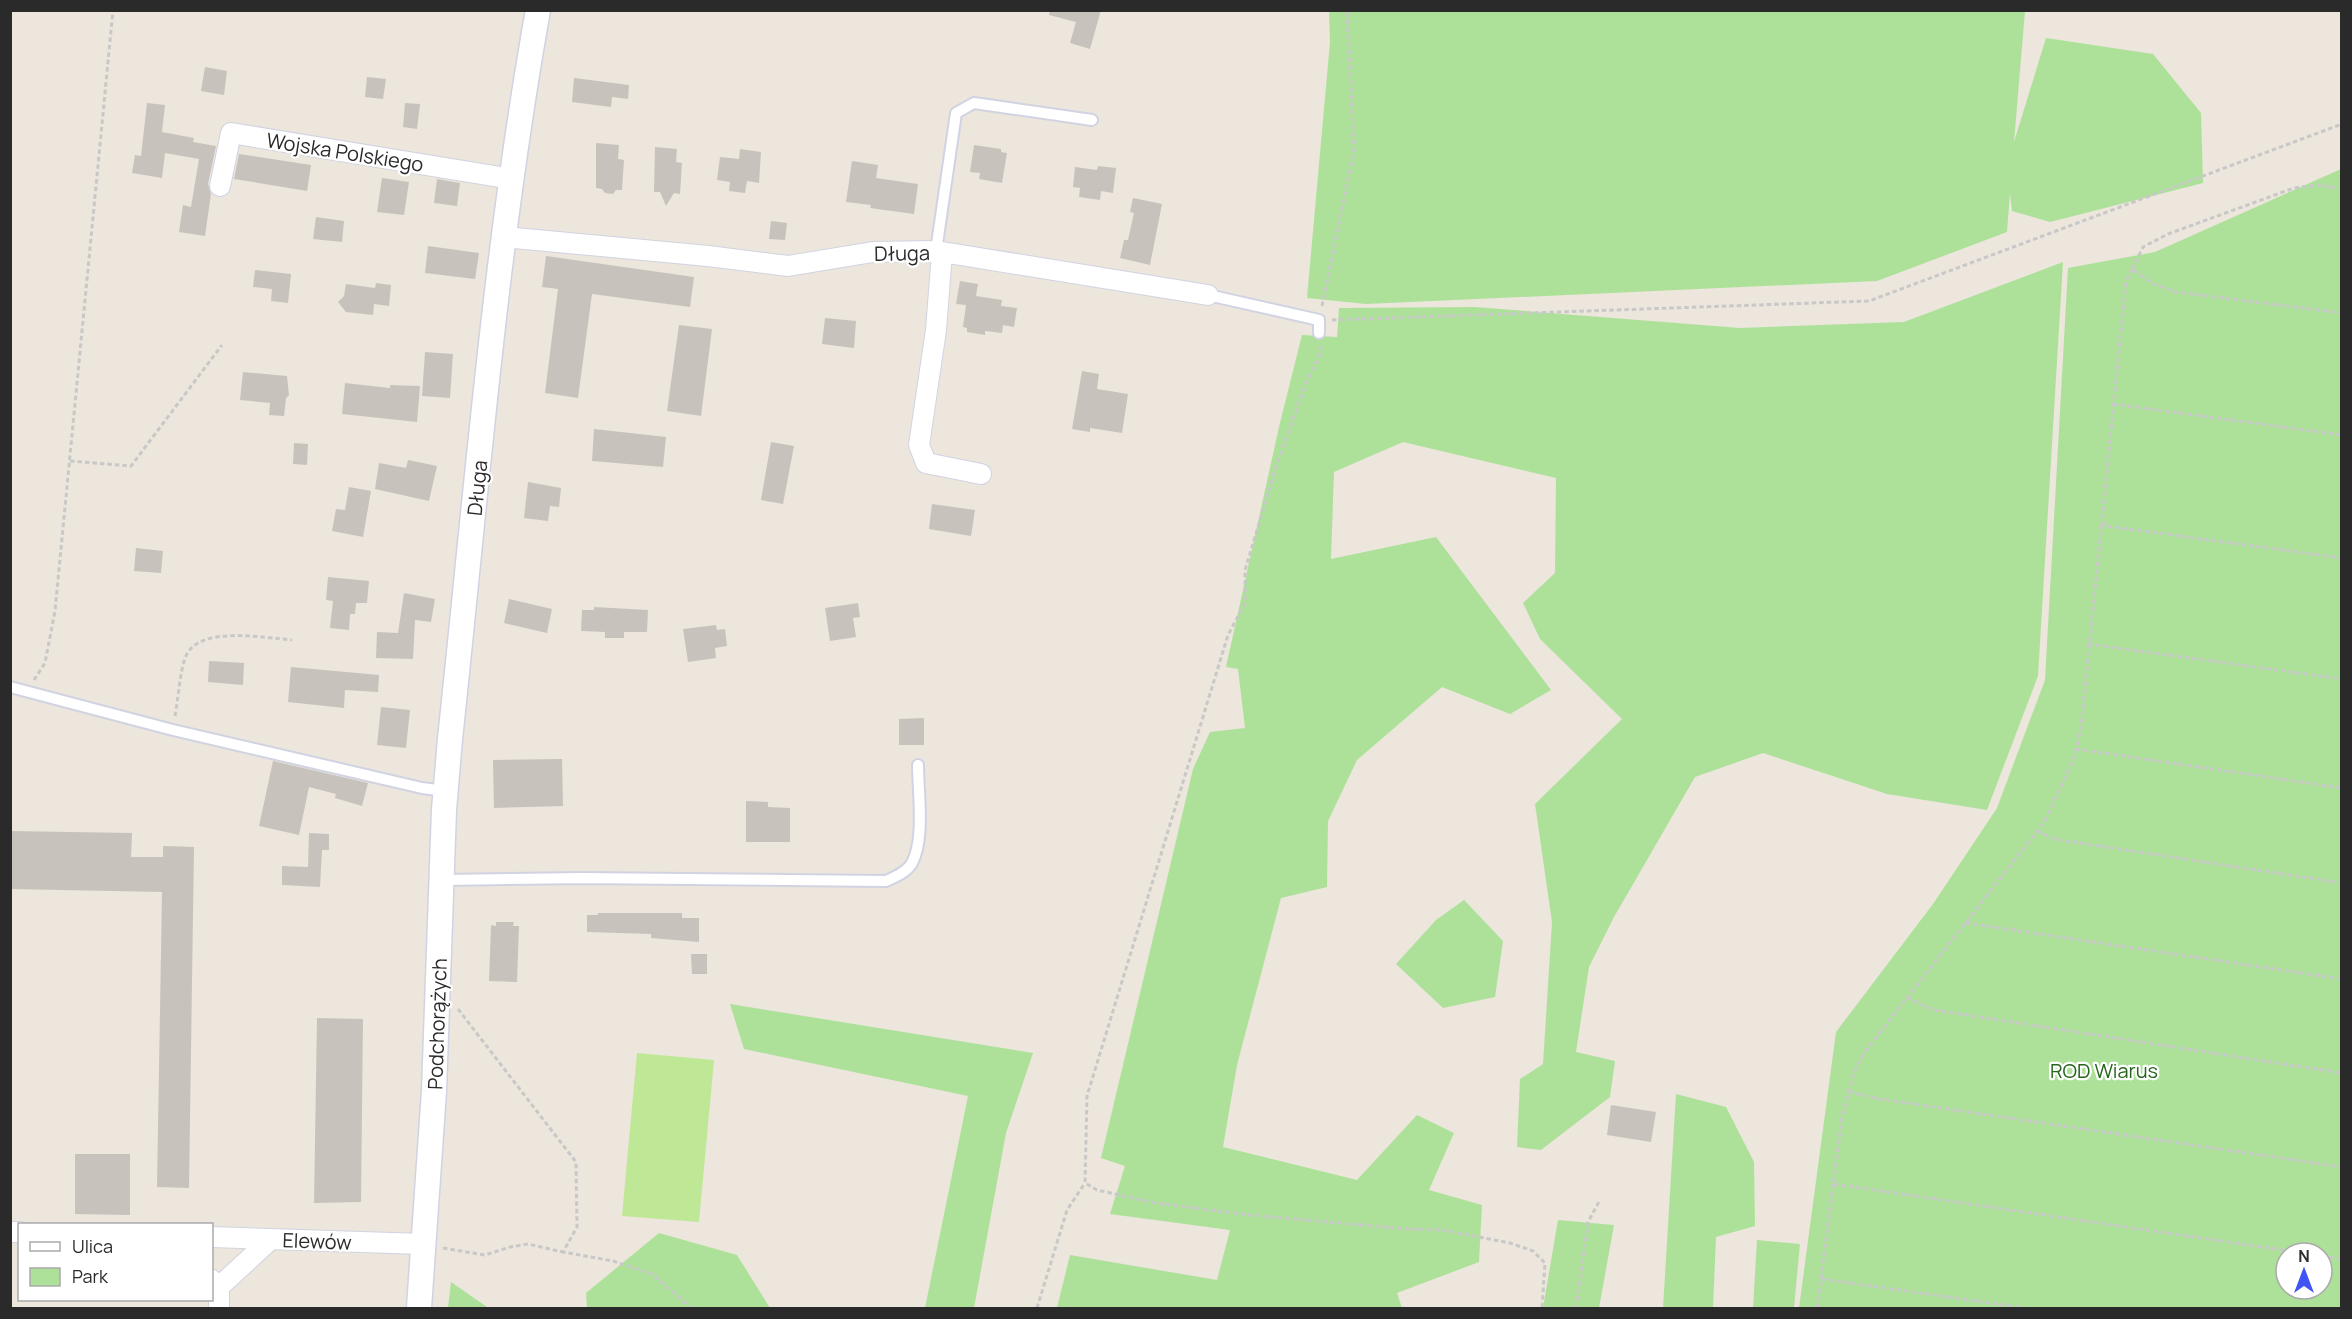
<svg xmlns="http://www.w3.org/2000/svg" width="2352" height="1319" viewBox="0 0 2352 1319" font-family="Manrope,sans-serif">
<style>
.green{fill:#ade19a;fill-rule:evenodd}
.pitch{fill:#bfe896}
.building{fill:#c7c3bc}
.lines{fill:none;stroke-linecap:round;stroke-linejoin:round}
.service-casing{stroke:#d1d3e2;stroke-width:14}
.minor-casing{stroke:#d1d3e2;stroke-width:22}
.tertiary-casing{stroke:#d1d3e2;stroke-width:27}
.path{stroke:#c8c8c8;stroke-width:3;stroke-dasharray:4.5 3;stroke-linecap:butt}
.service{stroke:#fff;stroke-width:10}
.minor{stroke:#fff;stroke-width:20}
.tertiary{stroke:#fff;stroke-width:24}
.labels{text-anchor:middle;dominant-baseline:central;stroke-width:4.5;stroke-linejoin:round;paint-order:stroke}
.street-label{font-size:20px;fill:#2a2a2a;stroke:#fff}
.park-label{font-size:20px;fill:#26651c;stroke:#fff}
</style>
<rect width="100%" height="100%" fill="#ece6dc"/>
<path class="green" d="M1329,11H2025L2014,142L2046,38L2153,54L2201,113L2203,183L2050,222L2012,211L2010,193L2007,232L1877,281L1366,304L1307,298L1330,42Z
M2341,169V1308H1799L1836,1032L1933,904L1997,808L2045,680L2068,268L2155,252ZM2286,1253H2322V1289H2286Z
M2063,262L2038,676L1987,810L1887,794L1763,753L1695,777L1614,917L1589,967L1576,1052L1615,1061L1610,1097L1541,1150L1517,1147L1520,1079L1543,1064L1552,922L1535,804L1622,719L1540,639L1523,603L1555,573L1556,478L1403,442L1334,472L1331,559L1436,537L1551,690L1510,714L1442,687L1357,760L1328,821L1327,887L1281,898L1237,1065L1223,1147L1357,1180L1417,1115L1454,1133L1429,1190L1482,1205L1479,1262L1397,1293L1402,1308H1057L1070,1255L1217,1280L1230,1230L1110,1214L1125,1166L1101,1158L1193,769L1210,732L1245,728L1238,669L1226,667L1279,427L1302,335L1337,337L1339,308L1475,307L1740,328L1904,322Z
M1464,900L1503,941L1495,997L1443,1008L1396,964L1436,920Z
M730,1004L1033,1053L1006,1133L974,1308H925L968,1096L744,1049Z
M1676,1094L1726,1107L1754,1162L1755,1226L1716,1237L1713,1308H1663Z
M1558,1220L1614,1225L1599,1308H1543Z
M659,1233L737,1255L770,1308H587L586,1293Z
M1757,1240L1800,1244L1794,1308H1753Z
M451,1282L487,1307V1308H448Z"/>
<path class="pitch" d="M637,1053L714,1060L699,1222L622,1216Z"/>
<path class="building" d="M1050,10H1101L1090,49L1070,43L1076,22L1049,15Z
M205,67L227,71L224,95L201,91Z
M367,77L386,79L383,99L365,97Z
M574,78L629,85L628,99L612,97L611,107L572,102Z
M147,103L165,105L162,132L194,138L193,142L216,146L208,184L211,194L205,236L179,232L183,205L191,207L199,159L165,153L162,178L132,173L135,155L141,156Z
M405,103L420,104L417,129L403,127Z
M596,143L619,145L618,159L624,160L622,190H616L613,194L605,193L602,189L596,188Z
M974,145L1001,149V152L1007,153L1002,183L979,179L980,173L970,172Z
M655,147L677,149L676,162L682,163L680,194L674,193L666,206L660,192H654Z
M740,149L761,152L759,183L747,181L745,193L729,191L730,182L717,180L720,157L739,159Z
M239,154L311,165L307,191L234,179Z
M852,161L878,165L876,178L918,184L914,214L870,208L871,205L846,202Z
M1098,166L1116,168L1113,193L1101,191L1100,200L1079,197L1080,188L1073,187L1075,167L1097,170Z
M382,178L409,182L404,215L377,212Z
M437,179L460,183L457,206L434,203Z
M1133,198L1162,204L1150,265L1120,258L1124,240H1128L1134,213L1130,212Z
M316,217L344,221L342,242L313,239Z
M771,221L787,223L785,240L769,239Z
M428,246L479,253L475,279L425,273Z
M546,256L694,277L690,307L592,294L578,398L545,393L558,289L542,287Z
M255,270L291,274L288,303L271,301L272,289L253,287Z
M960,281L978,284L976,296L1002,300L1001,306L1017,308L1014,327L1003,325L1002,333L985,331V335L967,332V328L963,327L966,305L956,304Z
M376,283L391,285L389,306L374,304L373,315L346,312L338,302L344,296L346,284L375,288Z
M825,318L856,321L854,348L822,344Z
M679,325L712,329L701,416L667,411Z
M425,352L453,354L450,398L422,396Z
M1082,371L1099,374L1097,389L1128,394L1122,433L1090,428V432L1072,429Z
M243,372L287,376L289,395L286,398L284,416L269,415L270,403L240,400Z
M345,383L390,388V385L420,386L417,422L342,414Z
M594,429L666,437L663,467L592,461Z
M771,442L794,446L783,504L761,500Z
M294,443L308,444L307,465L293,464Z
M408,460L437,466L429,501L375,489L379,463L406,468Z
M528,482L561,488L559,507L550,506L548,521L524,518Z
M349,487L371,491L363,537L332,531L336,509L345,510Z
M932,504L975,510L971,536L929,529Z
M136,548L163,551L161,573L134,571Z
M328,577L369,581L367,603H356L355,614H350L349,630L330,628L333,601L326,600Z
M404,593L435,599L431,622L415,620L413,659L376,658L377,632L398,633Z
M509,599L552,609L547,633L504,623Z
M858,603L860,617L853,618L856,637L830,641L825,608Z
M594,607L648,610L647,632H624V638H605V632L581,631L582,610H594Z
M716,625L717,630L725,629L727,646L715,648L716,658L688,662L683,629Z
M209,661L244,663L243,685L208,682Z
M291,667L379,675L378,692L345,690L344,708L288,702Z
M381,707L410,710L406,748L377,745Z
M924,718V745H899V719Z
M562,759L563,806L494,808L493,760Z
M273,761L368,783L362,806L335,798L336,794L309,787L299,835L259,826Z
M746,801L768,802V807L790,808V842H746Z
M10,831L132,833L131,857H163V846L194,847L189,1188L157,1187L162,892L10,889Z
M309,833L329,834V850H322L320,887L282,885V866L308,867Z
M598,913H682V918H699V942L651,938V934L587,932V915H598Z
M496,922H514L513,926H519L517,982L489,981L491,925L496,926Z
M691,954H707V974H692Z
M317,1018L363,1019L361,1202L314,1203Z
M1611,1105L1656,1112L1651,1142L1607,1135Z
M75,1154H130V1215L75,1214Z"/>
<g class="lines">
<defs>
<path id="service" d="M936,251L956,113L974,103L1092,120
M1208,295L1319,320V333
M10,687L173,730L422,788L446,791
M442,880L582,878L886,881C895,877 907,872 912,863C925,839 918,792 918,765"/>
<path id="minor" d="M220,186L231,133L512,179
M504,237L708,256L788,266L873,252L936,251L1208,295
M942,253L936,330L919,445L926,463L981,474
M10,1232H20
M212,1237L423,1244
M212,1280L219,1287V1308
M219,1287L271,1239"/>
<path id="tertiary" d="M419,1308L434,1091L444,810L450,739C476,497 495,250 538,10"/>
</defs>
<use href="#service" class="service-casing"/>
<use href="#minor" class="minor-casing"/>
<use href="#tertiary" class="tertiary-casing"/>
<path class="path" d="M2132,269L2143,247L2168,234L2294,188L2319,185L2342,189
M1322,306L1354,150L1347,10
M2342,313L2176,292L2156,285L2132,269L2126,281L2102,521L2106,526L2342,558
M1332,320L1869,301L2342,124
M1320,346L1321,351L1305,386L1276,467L1245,570V603L1228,635L1087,1096L1085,1183L1097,1190L1156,1203L1250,1215L1407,1229L1442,1230L1510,1243L1533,1251L1545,1263L1542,1308
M2113,404L2342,435
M70,461L131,466L222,345
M2088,644L2342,679
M34,680L45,663L55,611L113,10
M175,716C178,701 180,669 186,656C199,625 266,638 292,640
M2076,749L2342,788
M2037,831L2054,839L2342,883
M1966,923L2342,979
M1907,998L1934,1010L2342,1073
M458,1009L576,1162L577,1227L563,1252L613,1261L652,1274L691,1308
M1849,1092L1880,1099L2342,1167
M1834,1184L2303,1253
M443,1248L485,1255L510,1247L528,1244L563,1252
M2322,1256L2342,1259
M1822,1279L2025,1308
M1037,1308L1067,1210L1085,1183
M1576,1308L1588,1222L1600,1200
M1817,1308L1842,1117L1854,1072L1864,1053L2045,821L2075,755L2081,727L2102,521"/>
<use href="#service" class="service"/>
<use href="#minor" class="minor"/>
<use href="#tertiary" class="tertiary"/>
</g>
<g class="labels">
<g class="street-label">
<text transform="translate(345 152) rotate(9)">Wojska Polskiego</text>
<text transform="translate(902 253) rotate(-1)">Długa</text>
<text transform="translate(477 488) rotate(-84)">Długa</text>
<text transform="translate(437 1024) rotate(-88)">Podchorążych</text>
<text transform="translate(317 1241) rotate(2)">Elewów</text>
</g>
<g class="park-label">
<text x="2104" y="1070">ROD Wiarus</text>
</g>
</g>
<rect width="2352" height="1319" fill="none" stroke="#2a2a2a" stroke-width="24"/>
<rect x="18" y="1223" width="195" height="78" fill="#ffffff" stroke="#aaaaaa" stroke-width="1.5"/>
<rect x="30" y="1242" width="30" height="9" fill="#ffffff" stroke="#aaaaaa" stroke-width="1.5"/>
<text x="72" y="1253" font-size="18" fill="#2a2a2a">Ulica</text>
<rect x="30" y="1268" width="30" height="18" fill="#ade19a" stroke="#aaaaaa" stroke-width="1.5"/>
<text x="72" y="1283" font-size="18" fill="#2a2a2a">Park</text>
<g transform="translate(2304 1271)"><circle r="28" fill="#ffffff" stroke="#aaaaaa" stroke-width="1.5"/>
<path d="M0-4.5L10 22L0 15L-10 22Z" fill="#4054f4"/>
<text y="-9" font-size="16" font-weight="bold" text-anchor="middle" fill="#2a2a2a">N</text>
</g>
</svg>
